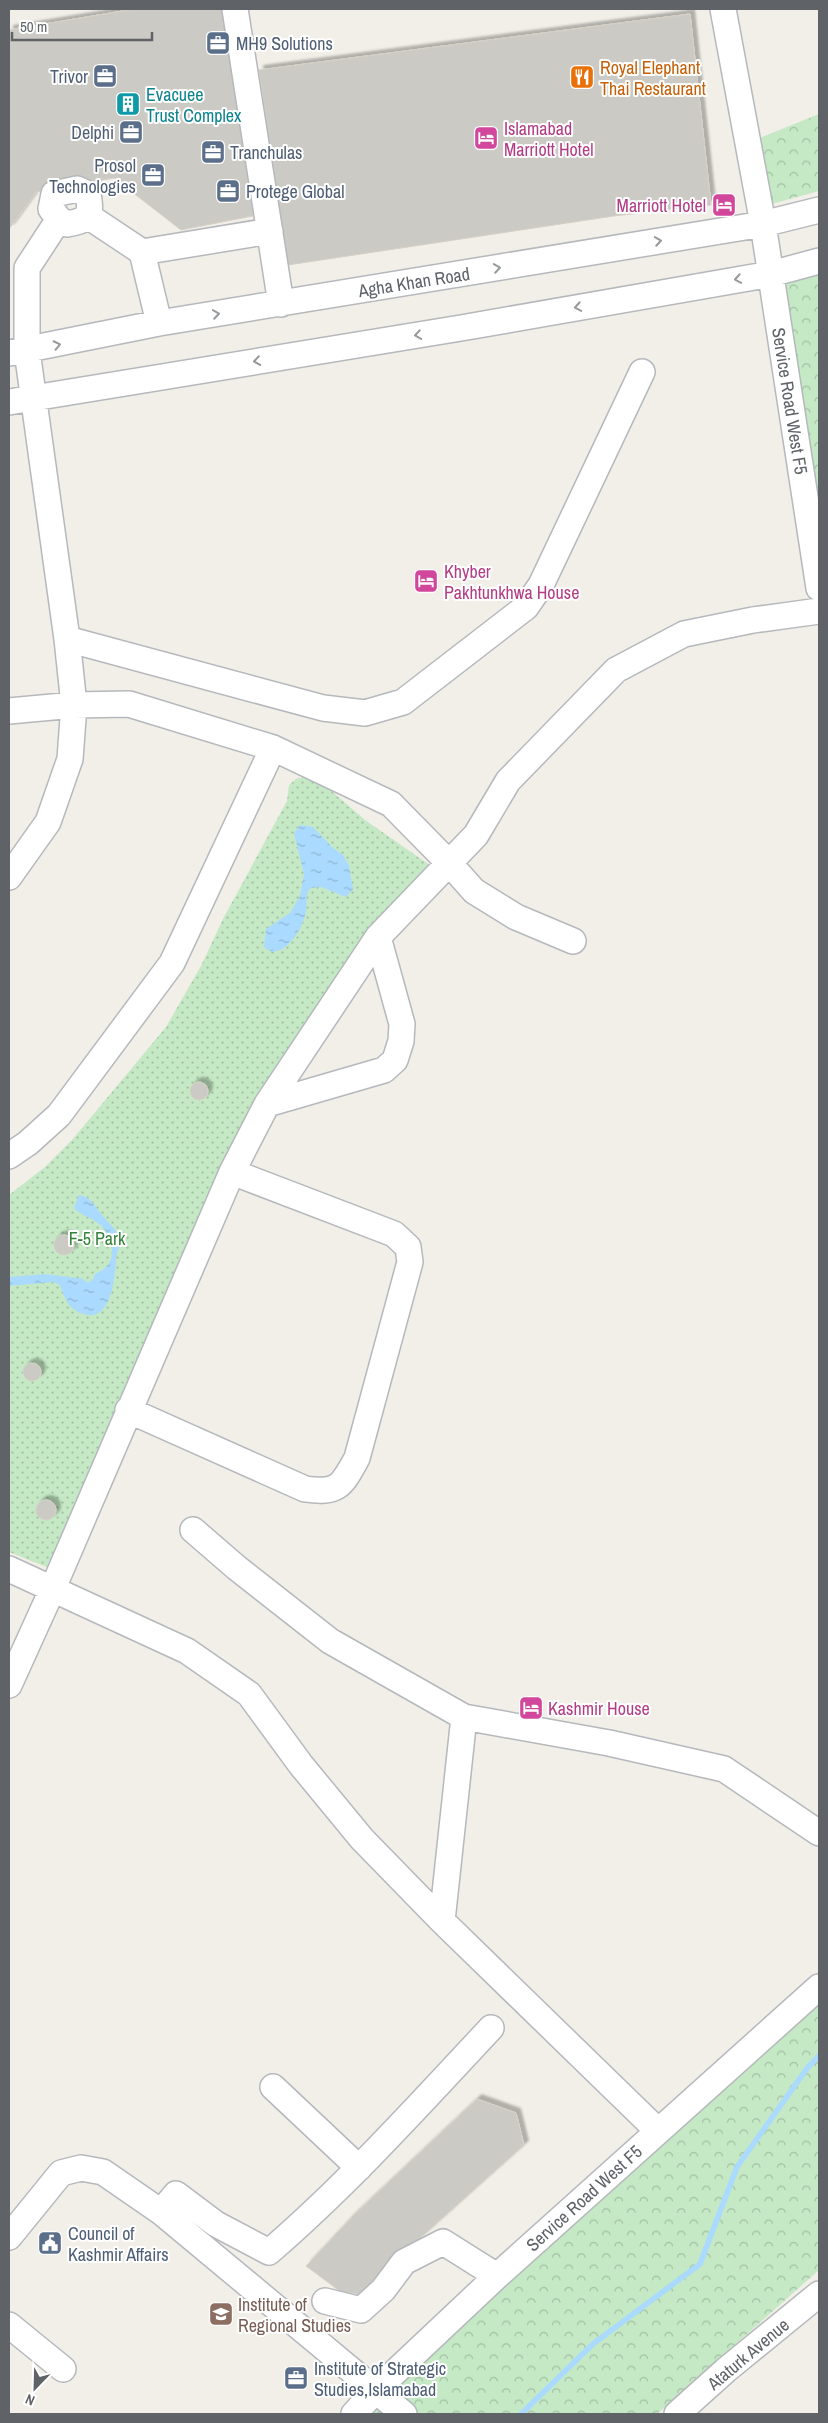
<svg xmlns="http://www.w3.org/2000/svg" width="828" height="2423" viewBox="0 0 828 2423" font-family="'Archivo Narrow',sans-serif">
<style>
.forest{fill:url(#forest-crowns)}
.park{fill:url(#park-dots)}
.water{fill:url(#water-ripples)}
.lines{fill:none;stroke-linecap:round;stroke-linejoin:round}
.stream{stroke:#aadaff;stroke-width:5.5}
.building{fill:#cccac5;stroke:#d6d1c6;filter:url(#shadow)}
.minor-casing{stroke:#b5b8bc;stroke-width:28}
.minor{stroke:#fff;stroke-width:25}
.oneway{stroke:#979a9d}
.labels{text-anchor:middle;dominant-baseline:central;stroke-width:4;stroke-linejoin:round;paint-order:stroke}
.service-label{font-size:18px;fill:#4e5e75;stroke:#fff;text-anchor:start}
.food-label{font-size:18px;fill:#c56008;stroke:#fff;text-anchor:start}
.culture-label{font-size:18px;fill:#0d838f;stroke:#fff;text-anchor:start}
.hotel-label{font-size:18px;fill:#b23c85;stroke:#fff;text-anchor:start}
.street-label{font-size:18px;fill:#5f6368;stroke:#fff}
.park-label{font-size:18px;fill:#348238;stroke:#fff}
.education-label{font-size:18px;fill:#785e54;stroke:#fff;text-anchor:start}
</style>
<defs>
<pattern id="forest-crowns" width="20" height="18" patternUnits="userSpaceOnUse" patternTransform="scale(1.25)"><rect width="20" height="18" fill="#c5e8c5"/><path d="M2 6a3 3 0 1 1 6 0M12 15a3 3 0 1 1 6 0" fill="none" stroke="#a3c0a4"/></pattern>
<pattern id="park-dots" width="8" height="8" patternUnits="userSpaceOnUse" patternTransform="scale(1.25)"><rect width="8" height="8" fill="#c5e8c5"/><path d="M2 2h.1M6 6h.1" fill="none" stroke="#a3c0a4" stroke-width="1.8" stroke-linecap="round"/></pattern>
<pattern id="water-ripples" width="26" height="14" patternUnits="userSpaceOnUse" patternTransform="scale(1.25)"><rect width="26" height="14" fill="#aadaff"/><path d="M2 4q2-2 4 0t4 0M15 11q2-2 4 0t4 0" fill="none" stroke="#8eb4d2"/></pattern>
<filter id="shadow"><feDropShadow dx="4.5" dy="-4.5" stdDeviation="1" flood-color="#0004"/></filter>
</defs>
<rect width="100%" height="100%" fill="#f1efe8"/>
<path class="forest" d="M819,114V191L764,206L752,141Z
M819,275V537L778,286Z
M819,2005V2270L657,2414H357L729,2083Z"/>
<path class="park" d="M308,776L320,781L365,820L431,866L324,1000L49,1568L9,1552V1195L45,1167L72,1140L166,1027L201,966L223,919L287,801L289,785L296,779Z"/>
<path class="water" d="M300,825L313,827L333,848L343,855L349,866L353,889L346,897L321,887L311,888L308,891C306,898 307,905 306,911C303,927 290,951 272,952L264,947L266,929L290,913L300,896L304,874L294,833Z
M79,1195C90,1196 94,1205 101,1214C108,1222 119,1231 120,1242C120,1247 117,1252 116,1257C115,1277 112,1323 83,1314C69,1310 64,1298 60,1285L53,1282L9,1286V1275L11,1277L45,1274L83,1279L88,1283L94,1278V1275C97,1273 101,1271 104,1269C119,1257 111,1232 98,1223C89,1217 81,1215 74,1208Z"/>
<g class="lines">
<path class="stream" d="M521,2414L593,2344L700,2264L737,2167L808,2067L819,2056"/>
</g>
<path class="building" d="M135,9H235L263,214L181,230L114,178L36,192L9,229V30Z
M690,14L711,205L614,216L288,265L259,70Z
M190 1091a9 9 0 1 1 18 0a9 9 0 1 1-18 0Z
M54 1245a10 10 0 1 1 20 0a10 10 0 1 1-20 0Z
M23 1372a9 9 0 1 1 18 0a9 9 0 1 1-18 0Z
M36 1510a10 10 0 1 1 20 0a10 10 0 1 1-20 0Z
M477,2099L516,2113L524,2145L381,2273L363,2294L341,2292L306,2266L354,2215Z"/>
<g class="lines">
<defs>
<path id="minor" d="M235,9L281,304
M723,9L763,224L819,588
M88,216L142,252L159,323
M142,252L270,231
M9,353L159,323L763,224L819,210
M9,402L461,328L771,274L819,261
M67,639L323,708L365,713L403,702L526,607L541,585L642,372
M9,711L74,705L129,704L273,748L391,804L449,863L474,891L516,917L573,941
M9,877L48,822L70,759L74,705L67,639L27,351V268L59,219L51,209L54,194L77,189L88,194C92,216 89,220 67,224L59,219
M267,1104L384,1070L395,1060L401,1041L402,1024L378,937
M9,1156L28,1143L59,1115L172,963L273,748
M128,1410L305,1489C339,1494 342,1485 357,1458L410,1262L408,1247L394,1234L232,1172
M193,1530L237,1568L330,1641L464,1717L609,1743L724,1769L819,1833
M9,1569L187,1651L249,1694L301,1765L362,1839L442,1921L658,2131
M9,1685L53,1588L232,1172L267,1104L378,937L476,835L508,781L616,670L684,634L753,620L819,611
M442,1921L464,1717
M273,2087L359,2168
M161,2212L176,2194L216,2224L269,2252C349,2183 419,2105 491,2028
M9,2237L61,2173L81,2168L103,2172L161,2212L404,2414
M325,2301L361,2310L383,2290L404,2262L443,2242L497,2276
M9,2325L63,2369
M354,2414L376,2390L497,2276L819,1987
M677,2414L726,2370L819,2294"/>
</defs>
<use href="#minor" class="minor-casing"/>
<use href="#minor" class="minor"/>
</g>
<defs><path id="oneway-chevron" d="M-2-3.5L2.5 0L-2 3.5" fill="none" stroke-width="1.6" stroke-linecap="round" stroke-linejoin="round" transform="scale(1.25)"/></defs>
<g class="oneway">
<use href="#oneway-chevron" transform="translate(658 241) rotate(-9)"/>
<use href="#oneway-chevron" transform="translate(497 268) rotate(-9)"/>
<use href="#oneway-chevron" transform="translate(738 279) rotate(170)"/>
<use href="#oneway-chevron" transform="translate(578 307) rotate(170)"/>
<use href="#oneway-chevron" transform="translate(216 314) rotate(-9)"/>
<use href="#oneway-chevron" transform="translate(418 335) rotate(171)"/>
<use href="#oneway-chevron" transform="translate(57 345) rotate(-12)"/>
<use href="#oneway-chevron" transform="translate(257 361) rotate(171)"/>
</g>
<defs>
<symbol id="office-square" viewBox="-11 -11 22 22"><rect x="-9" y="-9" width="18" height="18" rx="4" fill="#5c6f8a" stroke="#fff"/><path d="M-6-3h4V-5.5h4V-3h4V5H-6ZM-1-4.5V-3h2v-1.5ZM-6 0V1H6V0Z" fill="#fff"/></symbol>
<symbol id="restaurant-square" viewBox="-11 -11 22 22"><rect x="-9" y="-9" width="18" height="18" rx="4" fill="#e8710a" stroke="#fff"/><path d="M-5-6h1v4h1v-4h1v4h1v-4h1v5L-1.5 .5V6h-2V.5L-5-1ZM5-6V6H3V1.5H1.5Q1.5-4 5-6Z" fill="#fff"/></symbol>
<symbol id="building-square" viewBox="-11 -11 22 22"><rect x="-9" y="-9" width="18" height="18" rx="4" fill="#0f9aa8" stroke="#fff"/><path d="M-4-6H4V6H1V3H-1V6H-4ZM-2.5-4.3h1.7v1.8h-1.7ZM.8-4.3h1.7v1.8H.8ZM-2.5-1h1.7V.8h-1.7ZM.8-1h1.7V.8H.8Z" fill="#fff"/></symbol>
<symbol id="hotel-square" viewBox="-11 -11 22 22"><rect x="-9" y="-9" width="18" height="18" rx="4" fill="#d1479c" stroke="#fff"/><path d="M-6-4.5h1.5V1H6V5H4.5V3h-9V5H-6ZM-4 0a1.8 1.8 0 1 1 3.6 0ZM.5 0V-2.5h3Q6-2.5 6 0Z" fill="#fff"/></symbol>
<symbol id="civic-square" viewBox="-11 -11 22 22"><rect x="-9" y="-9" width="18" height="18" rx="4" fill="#5c6f8a" stroke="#fff"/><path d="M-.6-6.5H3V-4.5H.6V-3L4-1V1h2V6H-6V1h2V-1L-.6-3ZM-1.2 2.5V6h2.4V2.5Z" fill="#fff"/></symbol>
<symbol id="school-square" viewBox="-11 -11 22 22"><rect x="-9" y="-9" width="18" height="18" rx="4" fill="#8d6e63" stroke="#fff"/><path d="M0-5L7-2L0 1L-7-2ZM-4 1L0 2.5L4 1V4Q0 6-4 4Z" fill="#fff"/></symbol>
</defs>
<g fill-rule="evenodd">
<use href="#office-square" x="204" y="29" width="28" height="28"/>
<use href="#office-square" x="91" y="62" width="28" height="28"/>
<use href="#restaurant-square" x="568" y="63" width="28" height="28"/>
<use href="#building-square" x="114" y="90" width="28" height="28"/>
<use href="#office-square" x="117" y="118" width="28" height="28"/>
<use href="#hotel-square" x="472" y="124" width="28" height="28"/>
<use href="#office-square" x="199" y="138" width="28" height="28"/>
<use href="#office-square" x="139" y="161" width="28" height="28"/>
<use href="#office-square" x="214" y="177" width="28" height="28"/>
<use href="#hotel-square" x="710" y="191" width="28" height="28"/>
<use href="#hotel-square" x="412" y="567" width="28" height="28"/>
<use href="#hotel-square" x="517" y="1694" width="28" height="28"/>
<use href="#civic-square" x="36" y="2229" width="28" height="28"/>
<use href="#school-square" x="207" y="2300" width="28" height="28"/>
<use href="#office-square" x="282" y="2364" width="28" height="28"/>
</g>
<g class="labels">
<g class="service-label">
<text x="236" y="43">MH9 Solutions</text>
<text x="88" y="76" text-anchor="end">Trivor</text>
<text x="114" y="132" text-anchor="end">Delphi</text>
<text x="230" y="152">Tranchulas</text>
<text x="136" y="165" text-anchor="end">Prosol<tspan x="136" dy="21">Technologies</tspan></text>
<text x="246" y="191">Protege Global</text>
<text x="68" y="2233">Council of<tspan x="68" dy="21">Kashmir Affairs</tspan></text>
<text x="314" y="2368">Institute of Strategic<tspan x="314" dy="21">Studies,Islamabad</tspan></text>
</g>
<g class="food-label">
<text x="600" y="67">Royal Elephant<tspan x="600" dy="21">Thai Restaurant</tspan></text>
</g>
<g class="culture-label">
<text x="146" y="94">Evacuee<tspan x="146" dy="21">Trust Complex</tspan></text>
</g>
<g class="hotel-label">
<text x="504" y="128">Islamabad<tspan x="504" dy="21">Marriott Hotel</tspan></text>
<text x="706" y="205" text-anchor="end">Marriott Hotel</text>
<text x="444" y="571">Khyber<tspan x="444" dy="21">Pakhtunkhwa House</tspan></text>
<text x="548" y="1708">Kashmir House</text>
</g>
<g class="street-label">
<text transform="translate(414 282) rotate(-9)">Agha Khan Road</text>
<text transform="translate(790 401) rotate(81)">Service Road West F5</text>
<text transform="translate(584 2198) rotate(-42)">Service Road West F5</text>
<text transform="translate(748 2354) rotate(-40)">Ataturk Avenue</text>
</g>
<g class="park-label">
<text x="97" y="1238">F-5 Park</text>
</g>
<g class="education-label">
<text x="238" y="2304">Institute of<tspan x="238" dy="21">Regional Studies</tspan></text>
</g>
</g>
<rect width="828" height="2423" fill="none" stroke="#5f6368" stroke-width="20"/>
<g transform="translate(35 2388) rotate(203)" stroke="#ffffff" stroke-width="4" paint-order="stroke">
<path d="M0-4L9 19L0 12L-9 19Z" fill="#5f6368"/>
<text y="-8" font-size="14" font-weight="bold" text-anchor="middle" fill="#5f6368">N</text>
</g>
<path d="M12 32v8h140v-8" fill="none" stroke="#5f6368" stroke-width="2.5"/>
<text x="20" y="32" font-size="15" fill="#5f6368" stroke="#ffffff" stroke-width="4" paint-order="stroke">50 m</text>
</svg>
